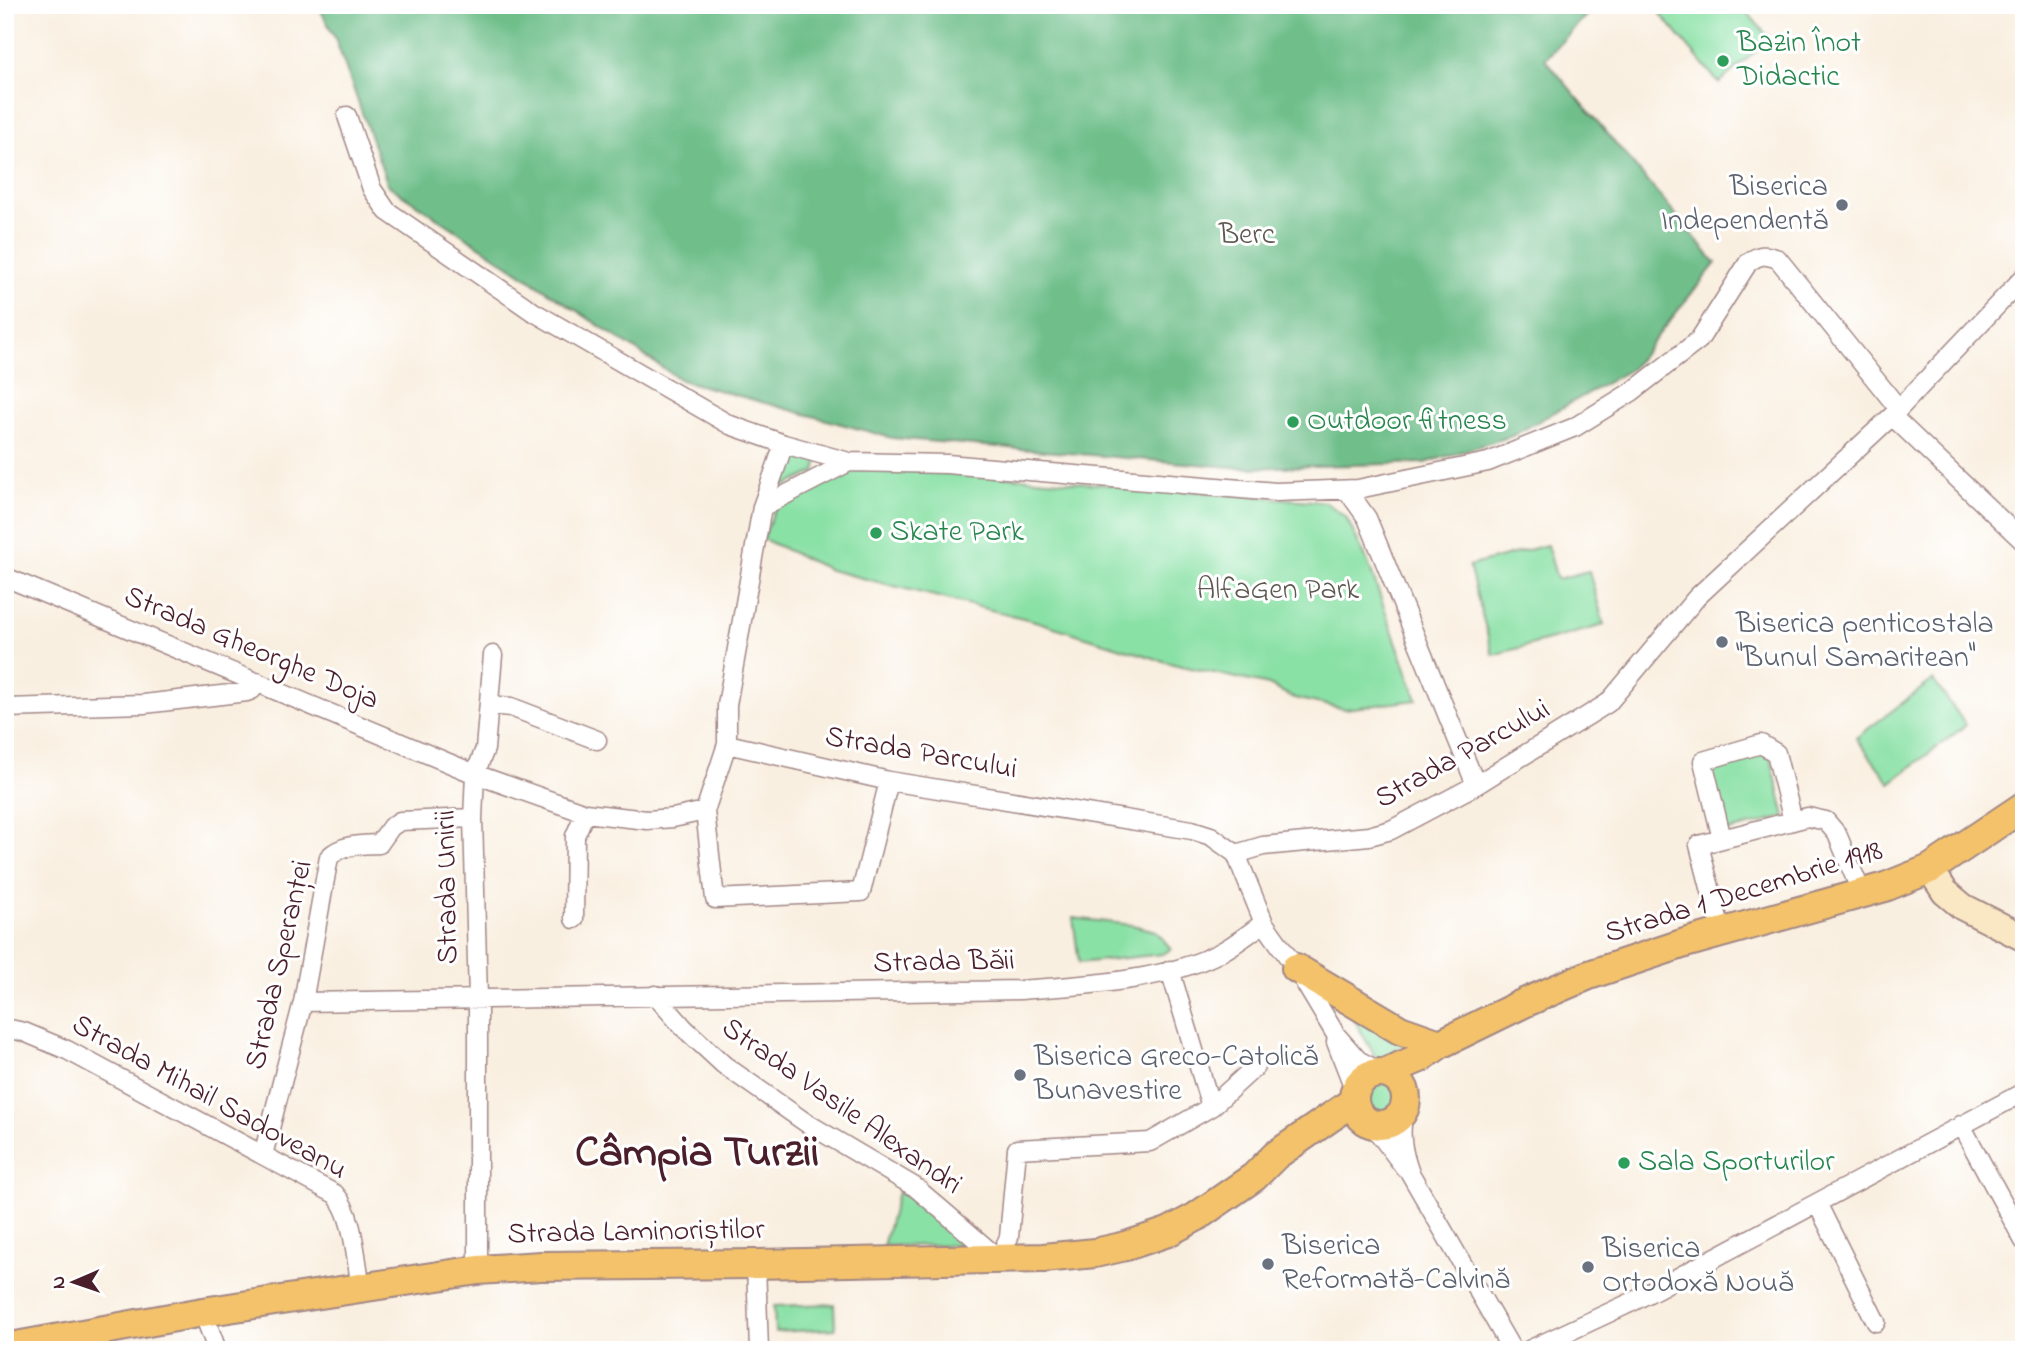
<svg xmlns="http://www.w3.org/2000/svg" width="2029" height="1355" viewBox="0 0 2029 1355" font-family="'Indie Flower',sans-serif">
<style>
.green{fill:#8ae1a6;stroke:#6a8068;stroke-width:2}
.forest{fill:#6fbf8b;stroke:#5c6f5b;stroke-width:2}
.lines{fill:none;stroke-linecap:round;stroke-linejoin:round}
.street-casing{stroke:#a28786;stroke-width:21}
.secondary-casing{stroke:#a28786;stroke-width:30}
.primary-casing{stroke:#a28786;stroke-width:32}
.street{stroke:#fff;stroke-width:18}
.secondary{stroke:#fae7c3;stroke-width:26}
.primary{stroke:#f3c26a;stroke-width:28}
.leisure-dot{fill:#2e9e5b;stroke:#fff;stroke-width:2.5}
.worship-dot{fill:#6b7280;stroke:#fff;stroke-width:2.5}
.labels{text-anchor:middle;dominant-baseline:central;stroke-width:6;stroke-linejoin:round;paint-order:stroke}
.leisure-label{font-size:30px;fill:#27864d;stroke:#fff;text-anchor:start}
.worship-label{font-size:30px;fill:#5b616d;stroke:#fff;text-anchor:start}
.park-label{font-size:30px;fill:#5d5950;stroke:#fff}
.street-label{font-size:30px;fill:#4a1f2b;stroke:#fff}
.town-label{font-size:44px;font-weight:bold;fill:#4a1f2b;stroke:#fff}
</style>
<rect width="100%" height="100%" fill="#fff"/>
<filter id="ink" filterUnits="userSpaceOnUse"><feTurbulence type="fractalNoise" baseFrequency=".0143" numOctaves="2"/><feDisplacementMap in="SourceGraphic" scale="14" xChannelSelector="R" yChannelSelector="G"/><feConvolveMatrix kernelMatrix="1 2 1 2 8 2 1 2 1" color-interpolation-filters="sRGB"/></filter>
<filter id="wash" filterUnits="userSpaceOnUse"><feTurbulence type="fractalNoise" baseFrequency=".00686" numOctaves="4" result="noise"/><feDisplacementMap in="SourceGraphic" scale="28" xChannelSelector="R" yChannelSelector="G"/><feGaussianBlur stdDeviation="1.57" result="paint"/><feColorMatrix in="noise" values="0 0 0 0 0 0 0 0 0 0 0 0 0 0 0 0 0 1.4 0 .05"/><feComposite in="paint" operator="in"/></filter>
<g filter="url(#wash)">
<rect width="100%" height="100%" fill="#f9efe0"/>
<path class="green" d="M1653,5H1741L1770,39L1719,83Z
M788,451L818,460L815,472L780,488L779,485Z
M870,466L1325,502L1346,517L1367,560L1417,700L1345,709L1294,698L1269,685L1173,664L1035,621L830,570L763,539L776,506L857,467Z
M1547,545L1557,579L1589,571L1604,625L1493,655L1469,566Z
M1933,680L1966,725L1890,783L1856,738Z
M1769,750L1785,817L1725,832L1708,765Z
M1073,918L1132,925L1156,931L1171,949L1163,954L1079,963Z
M1345,1004L1406,1042L1378,1061Z
M1364 1098a16 16 0 1 1 32 0a16 16 0 1 1-32 0Z
M898,1192L922,1205L966,1240L956,1245L883,1246Z
M834,1304L835,1329L775,1332L774,1306Z
M202,1337L205,1350H122Z"/>
<path class="forest" d="M318,5H1596L1545,59L1716,263L1631,369L1512,436L1425,463L1243,468L892,438L681,380L388,185L335,38Z"/>
</g>
<g filter="url(#ink)">
<g class="lines">
<defs>
<path id="street" d="M347,116L372,189L387,211L532,311L730,425L784,444
M1892,416L2024,277
M1347,490L1367,518L1476,785
M762,507L784,444L849,462
M5,577L475,774L585,813L647,820L673,818L705,811L727,744V705L762,507L849,462L947,464L1276,492L1358,489L1488,462L1575,427L1633,391L1699,340L1748,263C1759,254 1765,254 1778,259L1899,409
M489,705L511,707L597,740
M5,708L144,704L247,692L252,690L257,682
M727,744L889,781L1192,830L1211,836L1236,854
M705,811L715,899L861,892L889,781
M1722,839L1703,761L1761,744L1776,753L1793,821
M1236,854L1263,846L1369,836L1391,830L1476,785L1608,703L1697,597L1892,416L2024,542
M1236,854L1264,923L1296,968L1336,1035L1358,1060L1380,1072
M574,919L575,836L585,813
M1722,934L1699,845L1808,817L1826,821L1837,834L1862,894
M655,995L684,1028L724,1065L805,1122L915,1187L999,1259L1009,1237L1017,1149L1150,1142L1211,1107L1170,970
M303,1002L1020,990C1084,985 1162,982 1219,953C1235,945 1249,933 1264,923
M5,1028L24,1032L67,1050L335,1194C354,1214 356,1261 361,1288
M1336,1042L1355,1091
M1211,1107L1255,1067
M1404,1110C1399,1133 1402,1151 1410,1173L1512,1350
M1371,1123L1405,1168
M1961,1125L2024,1241
M263,1155L303,1002L329,857C343,844 360,845 379,844L391,827L400,821L473,818
M1817,1203L1876,1322
M756,1264L759,1350
M478,1270V998L473,818L475,774L485,749L493,655
M203,1312L217,1350
M1529,1350L1632,1302L2024,1092"/>
<path id="secondary" d="M1930,869L1945,892L1963,907L2024,938"/>
<path id="primary" d="M1296,968L1400,1030L1440,1044
M1354 1099a26 26 0 1 1 52 0a26 26 0 1 1-52 0Z
M1384,1073L1420,1058L1440,1044L1524,1003L1589,975L1685,943L1885,887L1930,869L2024,806
M5,1348L203,1312L478,1270L541,1266L756,1264L1043,1258L1095,1253L1126,1246L1168,1232L1196,1217L1254,1177L1276,1155L1354,1101"/>
</defs>
<use href="#street" class="street-casing"/>
<use href="#secondary" class="secondary-casing"/>
<use href="#primary" class="primary-casing"/>
<use href="#street" class="street"/>
<use href="#secondary" class="secondary"/>
<use href="#primary" class="primary"/>
</g>
</g>
<g class="leisure-dot">
<circle cx="1723" cy="61" r="7"/>
<circle cx="1293" cy="422" r="7"/>
<circle cx="876" cy="533" r="7"/>
<circle cx="1624" cy="1163" r="7"/>
</g>
<g class="worship-dot">
<circle cx="1842" cy="205" r="7"/>
<circle cx="1722" cy="642" r="7"/>
<circle cx="1020" cy="1075" r="7"/>
<circle cx="1268" cy="1264" r="7"/>
<circle cx="1588" cy="1267" r="7"/>
</g>
<g class="labels">
<g class="leisure-label">
<text x="1737" y="44">Bazin Înot<tspan x="1737" dy="34">Didactic</tspan></text>
<text x="1307" y="422">Outdoor fitness</text>
<text x="890" y="533">Skate Park</text>
<text x="1638" y="1163">Sala Sporturilor</text>
</g>
<g class="worship-label">
<text x="1828" y="188" text-anchor="end">Biserica<tspan x="1828" dy="34">Independentă</tspan></text>
<text x="1736" y="625">Biserica penticostala<tspan x="1736" dy="34">"Bunul Samaritean"</tspan></text>
<text x="1034" y="1058">Biserica Greco-Catolică<tspan x="1034" dy="34">Bunavestire</tspan></text>
<text x="1282" y="1247">Biserica<tspan x="1282" dy="34">Reformată-Calvină</tspan></text>
<text x="1602" y="1250">Biserica<tspan x="1602" dy="34">Ortodoxă Nouă</tspan></text>
</g>
<g class="park-label">
<text x="1247" y="236">Berc</text>
<text x="1278" y="591">AlfaGen Park</text>
</g>
<g class="street-label">
<text transform="translate(251 649) rotate(23)">Strada Gheorghe Doja</text>
<text transform="translate(921 754) rotate(10)">Strada Parcului</text>
<text transform="translate(1463 755) rotate(-29)">Strada Parcului</text>
<text transform="translate(448 887) rotate(-91)">Strada Unirii</text>
<text transform="translate(1744 893) rotate(-17)">Strada 1 Decembrie 1918</text>
<text transform="translate(944 963) rotate(-1)">Strada Băii</text>
<text transform="translate(280 965) rotate(-77)">Strada Speranței</text>
<text transform="translate(209 1098) rotate(29)">Strada Mihail Sadoveanu</text>
<text transform="translate(841 1107) rotate(35)">Strada Vasile Alexandri</text>
<text transform="translate(636 1233) rotate(-1)">Strada Laminoriștilor</text>
</g>
<g class="town-label">
<text x="697" y="1154">Câmpia Turzii</text>
</g>
</g>
<rect width="2029" height="1355" fill="none" stroke="#fff" stroke-width="28"/>
<g transform="translate(74 1282) rotate(268)" stroke="#ffffff" stroke-width="5" paint-order="stroke">
<path d="M0-5L12 26L0 18L-12 26Z" fill="#4a1f2b"/>
<text y="-10" font-size="19" font-weight="bold" text-anchor="middle" fill="#4a1f2b">N</text>
</g>
</svg>
